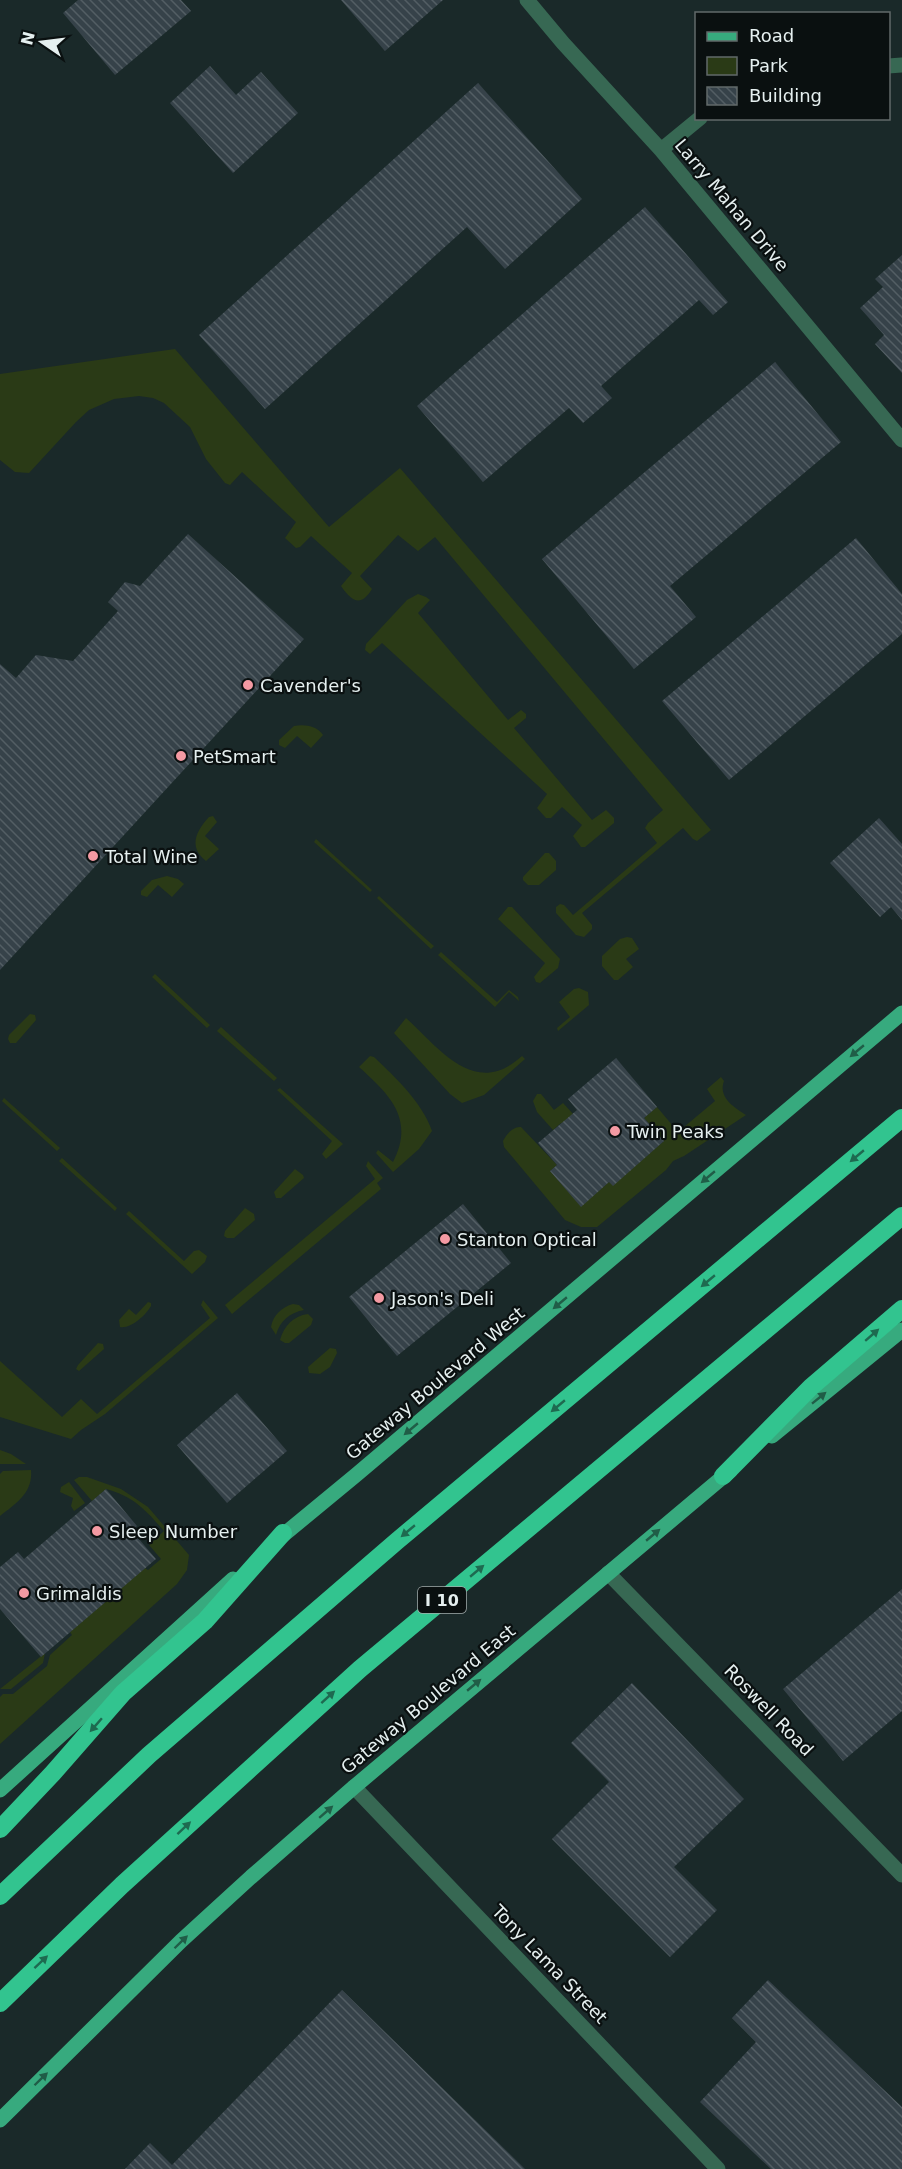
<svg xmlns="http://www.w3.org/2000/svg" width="902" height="2169" viewBox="0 0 902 2169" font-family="'DejaVu Sans',sans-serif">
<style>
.green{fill:#2a3a16}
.building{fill:url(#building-back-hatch)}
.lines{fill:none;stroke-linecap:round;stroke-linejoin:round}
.minor{stroke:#376853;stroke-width:15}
.major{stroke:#37aa7e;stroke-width:15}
.highway{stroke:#32c48f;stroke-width:18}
.oneway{fill:#205d47}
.oneway2{fill:#1e6a50}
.poi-dot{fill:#f49aa3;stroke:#0a1010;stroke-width:2}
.labels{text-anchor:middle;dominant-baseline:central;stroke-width:4.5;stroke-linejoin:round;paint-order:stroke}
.shield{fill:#0a1010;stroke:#a3acac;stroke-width:1.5}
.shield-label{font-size:16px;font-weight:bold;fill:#e5efef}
.street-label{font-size:18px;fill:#e5efef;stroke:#0a1010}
.poi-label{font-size:18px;fill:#e5efef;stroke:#0a1010;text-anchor:start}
</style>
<defs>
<pattern id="building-back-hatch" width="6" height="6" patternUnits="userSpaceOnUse" patternTransform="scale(1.5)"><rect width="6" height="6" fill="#364249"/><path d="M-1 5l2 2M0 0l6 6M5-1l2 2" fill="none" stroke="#535e64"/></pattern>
</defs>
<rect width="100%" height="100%" fill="#1a2929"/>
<path class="green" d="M175,349L329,527L400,468L711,830L697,841L693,839L683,828L582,913L592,925V929L584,937L576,935L556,913V907L560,904L564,905L573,915L657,843L645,828L648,823L663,810L435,537L418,551L398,535L360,576L372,589C361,607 352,602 341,586L352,573L311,536L300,547L296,548L285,538L296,522L242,472L230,485L225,483L206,459L190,427L164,403L153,398L139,396L114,399L89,410L76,422L29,473L15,472L0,460V374Z
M418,594L426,597L430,600L418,613L508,720L521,710L526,714V718L514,728L592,820L606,810L614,818V823L585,847H581L573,836L582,825L562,807L551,818H546L537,808L547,794L382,643L370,654L365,650L366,644L407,600Z
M294,726C305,724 317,726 323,735L311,748L297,736L285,748L279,745V740Z
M213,816L217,822L205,836L219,849L206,861C188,847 196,831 209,817Z
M316,839L372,890L370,892L314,842Z
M545,853H549L556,861V870L539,885H528L523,880V877Z
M167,876L178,879L184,884L172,897L158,885L147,897L141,895V891L152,880Z
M379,896L427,940L434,946L431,949L377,898Z
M508,907H512L560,959L558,968L540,983L536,982L534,977L545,963L498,919Z
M627,937L632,938L639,949L626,959L633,967L618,980H614L602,966V956L620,939Z
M441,952L497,1002L509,990L518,997L519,1001L509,992L495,1007L438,955Z
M155,974L210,1025L207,1028L152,977Z
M579,988L588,992L589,1005L558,1031L557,1028L570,1017L559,1002L574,989Z
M30,1014L35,1015L36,1020L16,1043H10L8,1039L9,1035Z
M406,1018C440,1049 475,1099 522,1056L525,1059L484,1095L462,1103L450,1094L394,1033Z
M221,1027L277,1078L274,1081L217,1031Z
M370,1056L374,1057C396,1078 422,1102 432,1131L419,1149L393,1172L376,1153L378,1150L393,1162C415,1119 390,1095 359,1067Z
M721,1077L724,1081C718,1097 733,1107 746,1115L684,1156L673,1161L666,1170L597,1227H581L565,1220L504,1147L503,1141C506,1135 513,1126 521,1127L557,1165L550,1171L581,1206L609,1182L613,1185L664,1141L644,1118L657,1107L678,1132L715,1101L707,1089Z
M280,1088L343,1144L326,1159L322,1154L332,1141L277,1090Z
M537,1094H541L554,1110L563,1103L575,1116L563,1125L561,1123L553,1130L537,1112L533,1101Z
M4,1098L60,1148L57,1151L2,1101Z
M62,1158L117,1208L115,1211L59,1161Z
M368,1161L383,1178L377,1183L381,1189L232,1314L225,1305L375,1179L366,1166Z
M295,1169L303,1175L304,1178L281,1198H276L274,1192Z
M245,1208L254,1214L255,1220L234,1238H227L224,1236L225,1231Z
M129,1211L184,1261L194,1251L199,1250L207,1256L205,1262L192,1274L126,1214Z
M203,1300L218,1318L105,1414L81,1430L71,1439L0,1417V1361L62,1417L81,1399L97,1414L210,1318L201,1305Z
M148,1302L151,1303V1306C146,1315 131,1329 120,1327L119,1320L129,1309L136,1315Z
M293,1304L299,1305L304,1310C289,1313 280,1321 276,1335L271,1327C273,1315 282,1307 293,1304Z
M308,1314L313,1319L311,1325L289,1343H285L280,1340C284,1326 293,1316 308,1314Z
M98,1343L103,1344L104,1349L79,1371L76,1369L78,1365Z
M330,1348L336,1349L337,1353L330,1367L320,1374L309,1373L308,1367Z
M0,1450L11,1454L26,1464H0Z
M31,1470C33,1493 16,1503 0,1516V1474L3,1471Z
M79,1477H87L121,1489L148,1507L189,1555L187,1570L177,1584L0,1744V1697L3,1694H13L47,1666L50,1655L72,1635L70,1632L145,1568L148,1570L161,1559L149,1545L164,1531C146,1510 133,1496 106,1489L92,1501L74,1480Z
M69,1482L85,1503L74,1511L71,1506L73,1498L60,1492L61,1487Z
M45,1653L43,1663L11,1689H0Z"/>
<path class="building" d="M78,0H181L191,11L115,75L63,13Z
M341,0H443L385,51Z
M210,66L236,95L261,72L298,113L233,173L170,103Z
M478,83L582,199L505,269L467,227L265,409L199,335Z
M645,207L728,302L713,315L699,300L601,386L612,398L583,423L569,408L483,482L417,406Z
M902,255V373L875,344L884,335L860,308L883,287L875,279Z
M775,362L841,442L670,586L696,617L634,669L542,559Z
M188,534L304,639L0,970V664L16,678L36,655L73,661L118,611L108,602L125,582L140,586Z
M856,538L902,594V634L729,780L662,701Z
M879,818L902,844V920L891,907L880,917L830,863Z
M616,1058L657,1107L644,1118L664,1141L613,1186L609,1182L581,1207L550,1171L557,1165L538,1143L577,1110L568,1099Z
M463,1204L511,1263L397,1356L349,1297Z
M237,1393L287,1451L227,1503L177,1445Z
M106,1489L137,1526L132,1531L156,1559L41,1657L0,1609V1567L18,1552L24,1559Z
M902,1589V1711L843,1761L783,1689Z
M632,1683L744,1799L674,1867L717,1910L670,1957L552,1839L609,1782L571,1743Z
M768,1980L902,2107V2169H771L700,2102L756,2042L732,2018Z
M342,1990L525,2169H125L150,2143L172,2165Z"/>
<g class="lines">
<path class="minor" d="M527,0L563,43L661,150L902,440
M888,66L902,65
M661,150L700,118
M608,1573L902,1875
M354,1787L718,2169"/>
<path class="major" d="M772,1436L902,1330
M276,1541L356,1475L902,1013
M0,1790L233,1579
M0,2120L181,1941L251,1877L354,1787L730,1471"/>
<path class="highway" d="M723,1476L811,1387L902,1309
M0,1829L53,1773L123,1693L205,1621L283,1533
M0,1896L149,1755L397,1541L902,1118
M0,2003L122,1885L360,1669L902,1216"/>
</g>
<defs><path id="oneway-solid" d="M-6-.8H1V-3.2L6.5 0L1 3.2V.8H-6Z" transform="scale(1.5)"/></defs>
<g class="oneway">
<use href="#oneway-solid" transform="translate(857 1051) rotate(140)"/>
<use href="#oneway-solid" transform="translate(708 1177) rotate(140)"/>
<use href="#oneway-solid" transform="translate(560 1303) rotate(140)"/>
<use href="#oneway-solid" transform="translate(819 1398) rotate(-39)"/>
<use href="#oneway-solid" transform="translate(411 1429) rotate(140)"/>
<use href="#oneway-solid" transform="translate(653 1535) rotate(-40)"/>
<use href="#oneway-solid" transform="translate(474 1685) rotate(-40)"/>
<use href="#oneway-solid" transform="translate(326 1812) rotate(-41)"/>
<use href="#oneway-solid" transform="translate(181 1942) rotate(-44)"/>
<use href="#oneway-solid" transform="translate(41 2079) rotate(-44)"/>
</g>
<g class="oneway2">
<use href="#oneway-solid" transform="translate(857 1156) rotate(140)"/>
<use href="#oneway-solid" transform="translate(708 1281) rotate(140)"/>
<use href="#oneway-solid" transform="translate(872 1335) rotate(-41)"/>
<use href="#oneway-solid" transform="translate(558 1406) rotate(140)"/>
<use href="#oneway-solid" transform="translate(408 1531) rotate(140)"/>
<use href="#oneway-solid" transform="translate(477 1571) rotate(-40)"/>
<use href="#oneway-solid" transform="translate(328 1697) rotate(-42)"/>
<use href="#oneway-solid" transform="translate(96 1725) rotate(131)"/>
<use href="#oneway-solid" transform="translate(184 1828) rotate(-43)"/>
<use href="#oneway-solid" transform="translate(41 1962) rotate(-43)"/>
</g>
<g class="poi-dot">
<circle cx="248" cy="685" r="6"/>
<circle cx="181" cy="756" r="6"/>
<circle cx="93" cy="856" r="6"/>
<circle cx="615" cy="1131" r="6"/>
<circle cx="445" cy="1239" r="6"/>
<circle cx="379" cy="1298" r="6"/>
<circle cx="97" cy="1531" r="6"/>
<circle cx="24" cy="1593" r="6"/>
</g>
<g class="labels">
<rect class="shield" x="418" y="1587" width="48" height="26" rx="4.5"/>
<g class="shield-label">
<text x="442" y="1600">I 10</text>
</g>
<g class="street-label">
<text transform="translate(732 205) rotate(50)">Larry Mahan Drive</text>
<text transform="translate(435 1383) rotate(-40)">Gateway Boulevard West</text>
<text transform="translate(428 1699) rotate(-40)">Gateway Boulevard East</text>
<text transform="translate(769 1710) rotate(46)">Roswell Road</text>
<text transform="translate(550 1964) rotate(46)">Tony Lama Street</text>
</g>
<g class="poi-label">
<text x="260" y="685">Cavender's</text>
<text x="193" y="756">PetSmart</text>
<text x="105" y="856">Total Wine</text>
<text x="627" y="1131">Twin Peaks</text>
<text x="457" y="1239">Stanton Optical</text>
<text x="391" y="1298">Jason's Deli</text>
<text x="109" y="1531">Sleep Number</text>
<text x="36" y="1593">Grimaldis</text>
</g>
</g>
<rect x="695" y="12" width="195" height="108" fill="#0a1010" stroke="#626969" stroke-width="1.5"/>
<rect x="707" y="32" width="30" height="9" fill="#37aa7e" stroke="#626969" stroke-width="1.5"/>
<text x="749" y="42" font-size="18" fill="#e5efef">Road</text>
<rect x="707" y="57" width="30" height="18" fill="#2a3a16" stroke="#626969" stroke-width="1.5"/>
<text x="749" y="72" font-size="18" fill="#e5efef">Park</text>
<rect x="707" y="87" width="30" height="18" fill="url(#building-back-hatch)" stroke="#626969" stroke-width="1.5"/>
<text x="749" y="102" font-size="18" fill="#e5efef">Building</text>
<g transform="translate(42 42) rotate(284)" stroke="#0a1010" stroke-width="4.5" paint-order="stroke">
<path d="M0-4.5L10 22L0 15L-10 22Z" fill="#e5efef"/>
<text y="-9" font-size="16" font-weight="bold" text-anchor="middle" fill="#e5efef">N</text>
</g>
</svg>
